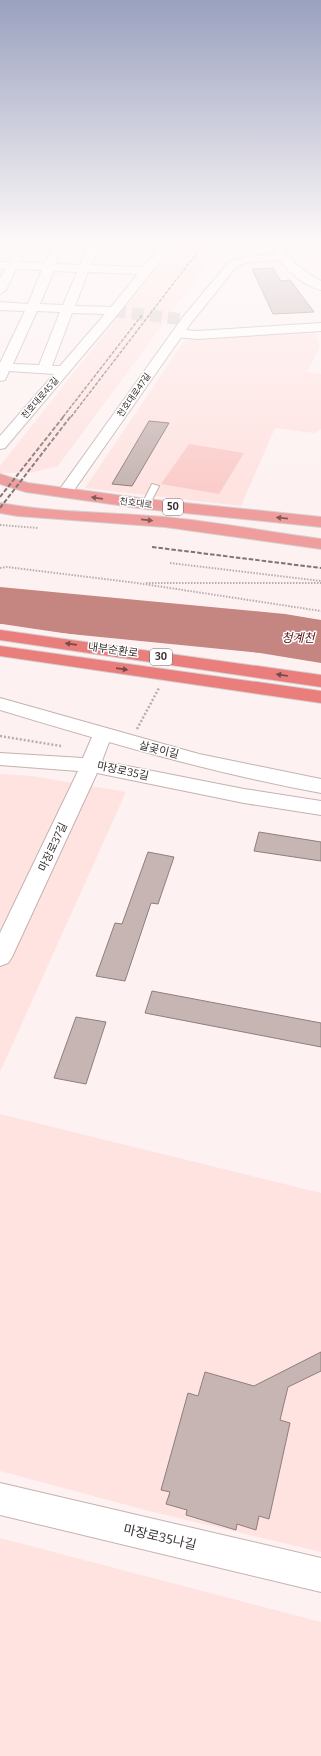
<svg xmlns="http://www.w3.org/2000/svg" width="321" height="1756" viewBox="0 0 321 1756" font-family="Bitter,'Noto Sans KR',serif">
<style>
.built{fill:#fee3e1}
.green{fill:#facdca}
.water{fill:#c58581}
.pier{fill:#fdf2f1}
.building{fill:#c6b5b3;stroke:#8e7e7d}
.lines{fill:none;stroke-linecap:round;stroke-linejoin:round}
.minor-tunnel{stroke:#d5cbca;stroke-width:12;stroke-dasharray:12 6;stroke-linecap:butt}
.service-casing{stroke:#c4b2b1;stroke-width:2}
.minor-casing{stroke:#c4b2b1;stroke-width:2}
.tertiary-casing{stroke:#c4b2b1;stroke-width:2}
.secondary-casing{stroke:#c4b2b1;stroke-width:2}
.primary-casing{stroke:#d3d1d1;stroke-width:2}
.trunk-casing{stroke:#d3d1d1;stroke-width:2}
.path-far1{stroke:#b8aead;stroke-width:2;stroke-dasharray:1.5 1.5;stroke-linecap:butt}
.path{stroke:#b8aead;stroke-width:2.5;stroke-dasharray:2 2;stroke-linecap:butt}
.service{fill:#fff;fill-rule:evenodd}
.minor{fill:#fff;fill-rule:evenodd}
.tertiary{fill:#fff;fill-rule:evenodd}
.secondary{fill:#fff;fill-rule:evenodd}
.primary{fill:#ef9e9d;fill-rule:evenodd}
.trunk{fill:#ea7e7c;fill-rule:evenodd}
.rail-far1{stroke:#7d7574;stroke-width:1.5;stroke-dasharray:3.5 1.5;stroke-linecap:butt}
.rail{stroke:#7d7574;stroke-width:2;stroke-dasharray:4.5 2;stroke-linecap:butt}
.oneway{fill:#805b5a}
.oneway2{fill:#754b49}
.labels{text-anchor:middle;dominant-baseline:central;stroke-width:3;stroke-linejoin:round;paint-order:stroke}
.far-street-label{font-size:9px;fill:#362f2e;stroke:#fff}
.shield{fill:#fff;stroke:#726d6d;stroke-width:1}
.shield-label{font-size:10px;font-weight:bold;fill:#362f2e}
.street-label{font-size:11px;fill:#362f2e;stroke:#fff}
.water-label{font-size:12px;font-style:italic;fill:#5d1015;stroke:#fff}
.near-street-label{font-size:13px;fill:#362f2e;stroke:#fff}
</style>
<rect width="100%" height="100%" fill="#fdf2f1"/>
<path class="built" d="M178,241H228L226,248L214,247L208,263L58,466L30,473H0V466Z
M314,331L320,347L307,372L321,374V429L314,433L275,428L241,506L85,488L185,340Z
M0,774L32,776L126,792L0,1072Z
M0,1114L321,1193V1552L149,1511L0,1471Z
M0,1538L321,1622V1756H0Z"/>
<path class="green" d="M189,444L244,453L219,494L161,484Z"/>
<path class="water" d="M0,587L285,614L321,620V663L260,653L0,627Z"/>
<path class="pier" d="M0,624H2L116,641L0,629Z"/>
<path class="building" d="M273,268L281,281L290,280L314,312L273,314L252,269Z
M149,421L169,423L132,486L112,484Z
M259,832L321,842V861L254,851Z
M148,852L174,857L158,904L151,903L125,981L96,976L115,923L122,924Z
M152,991L321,1023V1047L145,1013Z
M76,1017L106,1022L86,1084L54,1078Z
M321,1352V1371L288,1387L280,1420L290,1423L269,1519L259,1516L256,1530L237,1524L236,1530L186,1515L187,1510L166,1504L170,1492L161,1490L188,1393L198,1396L205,1372L254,1386Z"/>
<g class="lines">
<path class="minor-tunnel" d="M114,311L187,320"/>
<defs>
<path id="service" d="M152,484L159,486L149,506H143L142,504Z"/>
<path id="minor" d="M19,241H29L19,262L45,263L55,241H65L56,264L80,265L90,241H176L118,314L5,448L0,449V436L54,374L9,371L5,380L0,381V363L25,311L0,310V302L28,304L42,270L16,269L6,290L0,294V278L5,269L0,268V262H8ZM100,243L104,244L161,246L143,267L91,265ZM54,271L77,272L63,305L40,304ZM88,272L138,274L111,307L75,306ZM37,311L60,312L39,365L13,364ZM72,313L105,314L60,366H52Z
M275,241H321V247L280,244L276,243Z
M321,323V331L197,339L177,337L171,333L177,329L197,331Z
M102,728L109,730L112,734L102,761L244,789L321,801V815L244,803L97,773L12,957L8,963L0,966V933L78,771L0,765V753L83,758L95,730Z
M0,1483L321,1558V1592L0,1515Z"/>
<path id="tertiary" d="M282,254L288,257L286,259L246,263L237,266L191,323L70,496H60L57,493L183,317L229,262L244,257Z"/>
<path id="secondary" d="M275,241H285L284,246C290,264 306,272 321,281V290C301,285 279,265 272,246Z
M0,698L199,754L321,779V793C212,773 106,742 0,710Z"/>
<path id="primary" d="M0,474L28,483L146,499L321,517V527L146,509L26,492L0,484Z
M0,503C54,513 109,512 164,517C217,522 269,532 321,539V549L165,527L18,516L0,513Z"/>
<path id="trunk" d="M0,630L321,675V687L0,640Z
M0,646L321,691V703L0,656Z"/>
</defs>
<use href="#service" class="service-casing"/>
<use href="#minor" class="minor-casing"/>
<use href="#tertiary" class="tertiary-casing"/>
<use href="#secondary" class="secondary-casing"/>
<use href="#primary" class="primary-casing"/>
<use href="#trunk" class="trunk-casing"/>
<path class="path-far1" d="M0,525L38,528
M170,563L321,581
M0,568L7,567L137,583L321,611
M146,583H321"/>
<path class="path" d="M137,729L159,688
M0,736L61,746"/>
<use href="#service" class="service"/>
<use href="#minor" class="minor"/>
<use href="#tertiary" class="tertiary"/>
<use href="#secondary" class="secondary"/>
<use href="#primary" class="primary"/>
<use href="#trunk" class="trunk"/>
<path class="rail-far1" d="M63,417L142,315
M71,417L206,241"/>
<path class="rail" d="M0,497L64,416
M0,508L71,416
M152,547L321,568"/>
</g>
<defs><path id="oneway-solid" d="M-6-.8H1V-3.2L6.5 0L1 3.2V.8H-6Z"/></defs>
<g class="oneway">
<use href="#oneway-solid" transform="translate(97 498) rotate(-172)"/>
<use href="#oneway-solid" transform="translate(282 518) rotate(-174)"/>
<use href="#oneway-solid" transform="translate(147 520) rotate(6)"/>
</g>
<g class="oneway2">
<use href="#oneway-solid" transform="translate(71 644) rotate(-172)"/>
<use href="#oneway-solid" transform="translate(122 669) rotate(8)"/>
<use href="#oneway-solid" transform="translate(282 675) rotate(-171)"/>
</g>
<linearGradient id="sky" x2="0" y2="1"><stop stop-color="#9aa1bf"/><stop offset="0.5" stop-color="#fef9f9"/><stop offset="1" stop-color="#fef9f9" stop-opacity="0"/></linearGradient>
<rect width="321" height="486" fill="url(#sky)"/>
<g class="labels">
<g class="far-street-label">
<text transform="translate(134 395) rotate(-55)">천호대로47길</text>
<text transform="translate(40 398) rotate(-49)">천호대로45길</text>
<text transform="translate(136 503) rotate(7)">천호대로</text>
</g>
<g class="shield">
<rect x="163" y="499" width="20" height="16" rx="3"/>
<rect x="150" y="649" width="22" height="16" rx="3"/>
</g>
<g class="shield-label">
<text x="173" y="507">50</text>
<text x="161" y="657">30</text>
</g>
<g class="street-label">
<text transform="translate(113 650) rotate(8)">내부순환로</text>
<text transform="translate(159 750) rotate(14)">살곶이길</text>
<text transform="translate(123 771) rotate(12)">마장로35길</text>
<text transform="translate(53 847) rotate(-65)">마장로37길</text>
</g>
<g class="water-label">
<text x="298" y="638">청계천</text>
</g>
<g class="near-street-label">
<text transform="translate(160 1537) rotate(13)">마장로35나길</text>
</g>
</g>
</svg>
